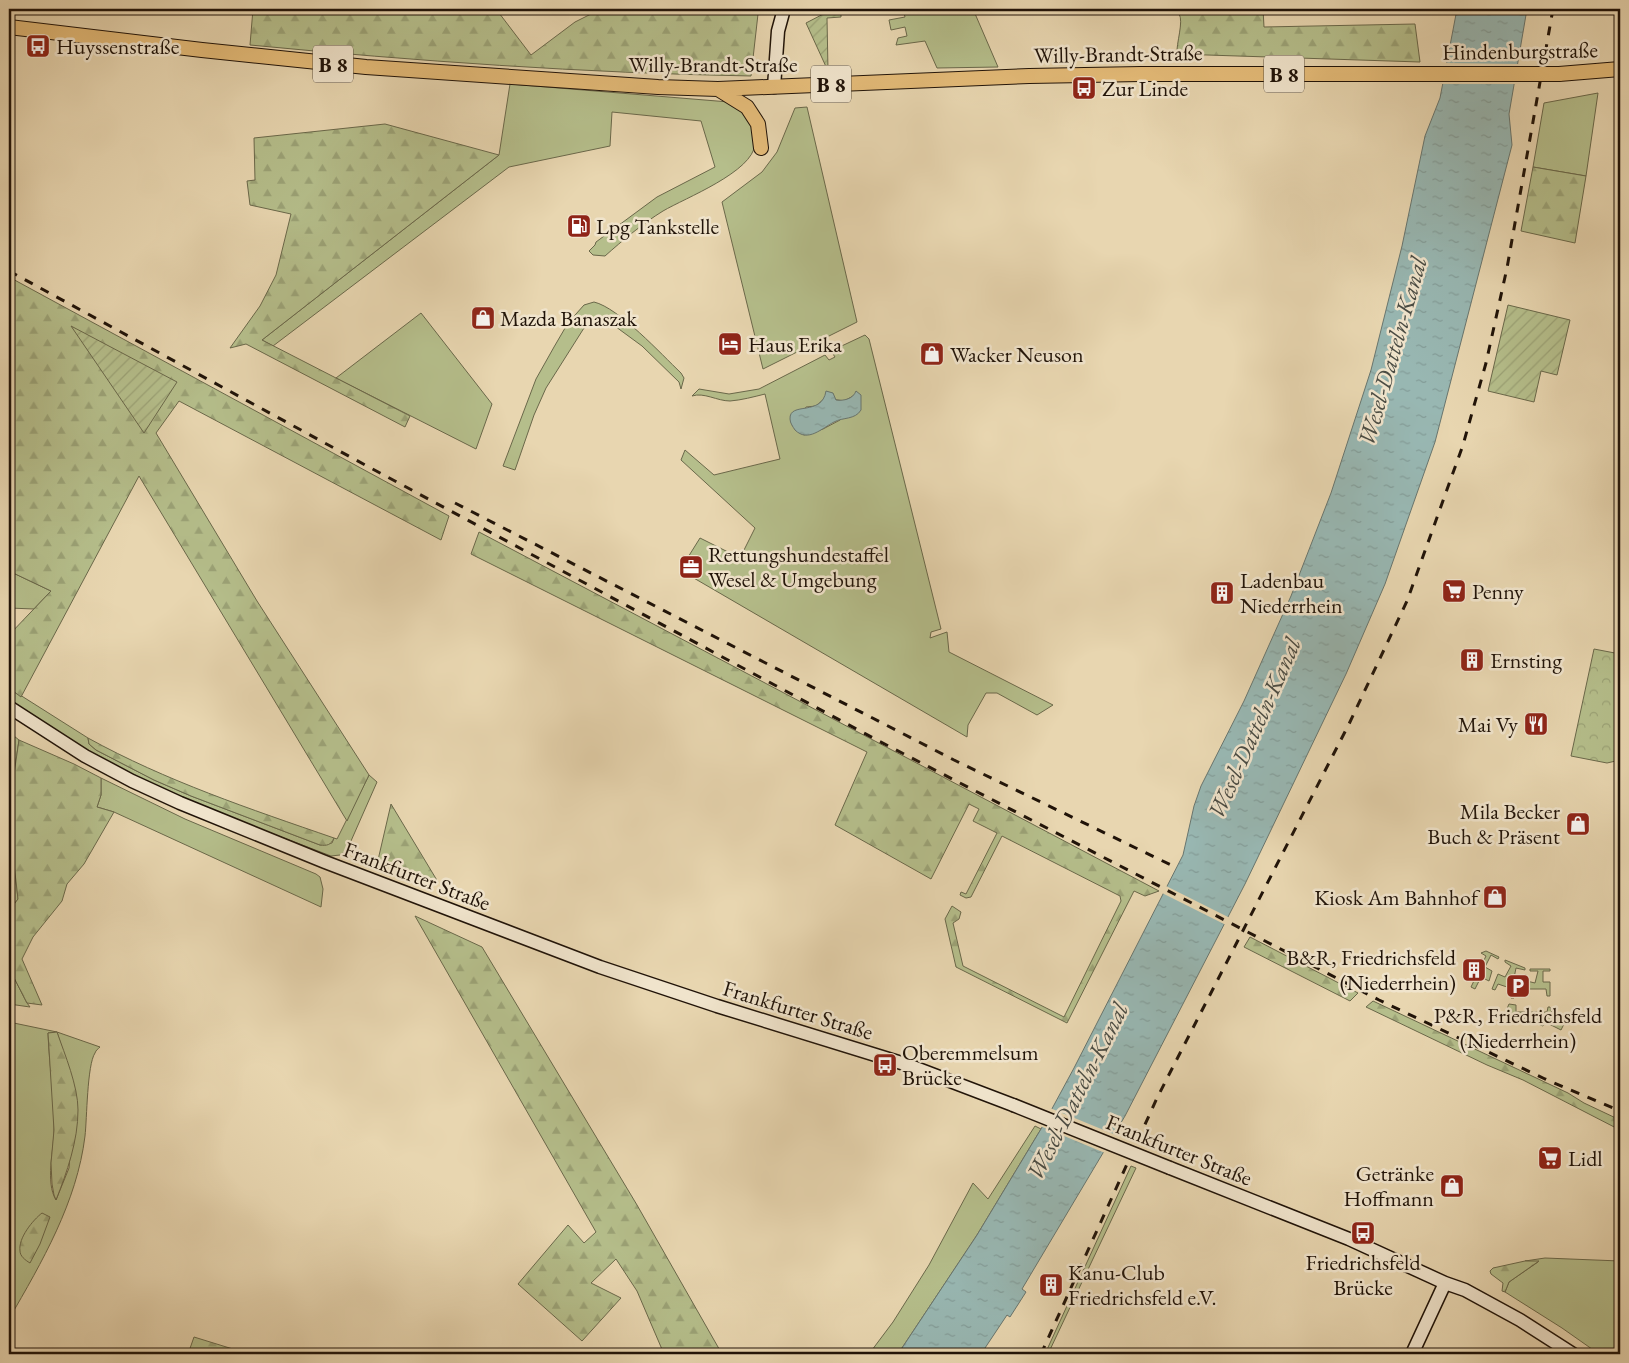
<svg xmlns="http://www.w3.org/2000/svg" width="1629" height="1363" viewBox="0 0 1629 1363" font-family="'EB Garamond',serif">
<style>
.grass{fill:#b5be8b;stroke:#6a684a;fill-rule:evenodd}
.forest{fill:url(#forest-firs);stroke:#6a684a}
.park{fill:url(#park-crowns);stroke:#6a684a}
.garden{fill:url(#garden-furrows);stroke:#6a684a}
.water{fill:url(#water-ripples);stroke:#68756e}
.pier{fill:#e8d6b0}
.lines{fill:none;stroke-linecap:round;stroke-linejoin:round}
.secondary-casing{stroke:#201308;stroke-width:15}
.primary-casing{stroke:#201308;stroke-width:16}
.secondary{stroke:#f0e4cc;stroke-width:12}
.primary{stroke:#e4bb78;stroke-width:14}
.rail{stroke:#201308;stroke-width:3;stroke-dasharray:9 9;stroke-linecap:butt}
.secondary-bridge-casing{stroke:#201308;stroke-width:15;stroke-linecap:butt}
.primary-bridge-casing{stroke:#201308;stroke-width:16;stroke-linecap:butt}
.secondary-bridge{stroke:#f0e4cc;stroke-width:12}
.primary-bridge{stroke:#e4bb78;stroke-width:14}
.labels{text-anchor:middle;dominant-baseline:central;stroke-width:5;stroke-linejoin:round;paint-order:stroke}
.shield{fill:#f0e4cc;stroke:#5e5243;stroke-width:1}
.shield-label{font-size:21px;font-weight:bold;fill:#201308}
.poi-label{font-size:22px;fill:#201308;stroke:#f0e4cc;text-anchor:start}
.street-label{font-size:22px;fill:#201308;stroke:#f0e4cc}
.water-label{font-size:24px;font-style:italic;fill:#4a4c44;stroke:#f0e4cc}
</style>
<defs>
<pattern id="forest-firs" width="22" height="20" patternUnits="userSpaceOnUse" patternTransform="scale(1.25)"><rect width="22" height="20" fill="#b5be8b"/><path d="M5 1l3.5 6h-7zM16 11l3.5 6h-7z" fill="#9ba276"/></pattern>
<pattern id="park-crowns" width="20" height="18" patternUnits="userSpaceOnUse" patternTransform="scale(1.25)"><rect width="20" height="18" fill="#b5be8b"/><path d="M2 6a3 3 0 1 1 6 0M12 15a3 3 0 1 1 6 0" fill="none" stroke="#9ba276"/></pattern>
<pattern id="garden-furrows" width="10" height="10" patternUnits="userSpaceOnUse" patternTransform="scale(1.25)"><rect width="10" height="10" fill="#b5be8b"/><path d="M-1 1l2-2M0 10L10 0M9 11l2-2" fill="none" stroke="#9ba276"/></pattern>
<pattern id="water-ripples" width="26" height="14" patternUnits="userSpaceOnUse" patternTransform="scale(1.25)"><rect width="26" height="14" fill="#98b7b2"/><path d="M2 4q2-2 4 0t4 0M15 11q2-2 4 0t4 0" fill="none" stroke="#839c98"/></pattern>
</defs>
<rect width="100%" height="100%" fill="#e8d6b0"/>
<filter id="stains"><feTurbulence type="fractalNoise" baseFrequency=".004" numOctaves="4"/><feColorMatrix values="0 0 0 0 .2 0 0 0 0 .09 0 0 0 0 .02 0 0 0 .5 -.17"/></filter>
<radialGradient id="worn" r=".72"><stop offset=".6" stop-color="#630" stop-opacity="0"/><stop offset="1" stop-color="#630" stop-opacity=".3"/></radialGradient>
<path class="grass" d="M903,9H973L998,67L937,68L925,41L896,45L898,38L907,36L905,27L891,30L889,20L905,17Z
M510,84L729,102C744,109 751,116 753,133C753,136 755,141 755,144C753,172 685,198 663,211C642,224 623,240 605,256L593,255L589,251L595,245L596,242L657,197L715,167L701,121L612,112L610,146L509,167L273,346L262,340L499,155Z
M1598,93L1586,176L1533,167L1544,103Z
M807,107L857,322L763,369L722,202L762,172L777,152L795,108Z
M594,302C619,308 661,354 681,373L684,378L681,389L679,382L642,346L612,324L597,322L584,328L546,388L534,415L515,470L503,466L536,379L554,347L568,323L584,305Z
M421,313L492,404L476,449L336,378Z
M865,335L869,339L941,629L931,632L930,638L947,632L949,652L1053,705L1037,715L997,693H986L968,725L967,737L680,570L700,538L740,558L755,528L681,460L685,450L714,475L780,459L765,394C753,397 742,400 730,401C717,401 704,392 692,396L699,389L729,394L759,389L825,355L829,360L835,357L831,351ZM855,395L840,420L823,429L804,435L794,428L806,407L816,406L825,398L844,401Z
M9,571L51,591L34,609L9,608Z
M9,688L88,738L89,744L96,750L154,780L191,796L320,845L332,843L334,838L337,839L369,775L377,782L347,850L340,855L331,856C267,831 201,809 140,778C94,756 51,729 9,701Z
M9,732L19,740L14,774L11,838L18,899L12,907L9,909Z
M101,778L185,819L316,874L320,877L323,889L321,907L114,812L97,807L101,795Z
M1486,951L1499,957L1498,959L1491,955L1485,967L1492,971L1489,981L1481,977L1475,989L1471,987L1486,956L1481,953Z
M1505,960L1525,968V970L1516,968L1514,978L1535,983L1538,971H1530V969H1550V971H1543V982H1550V996H1547L1546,989H1516L1514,998H1511L1513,989L1498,984L1495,990L1492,989L1498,974L1505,977L1511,966L1505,962Z
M9,968L27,1003L30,1007L9,1004Z
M1509,1004L1516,1005V1012H1547L1548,1007H1550L1553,1016L1566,1020L1561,1030L1545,1022L1543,1026L1506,1011Z
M9,1022L57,1032L100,1047C98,1049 96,1050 95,1053C87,1065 87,1119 85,1136C77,1202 42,1262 9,1319ZM57,1032L75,1090L69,1168L56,1200C45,1182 54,1150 54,1130C55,1098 49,1065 48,1033Z
M1035,1126L1041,1129L977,1235L898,1354H869L893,1322L929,1265L973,1183L988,1199Z
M1131,1166L1136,1168L1048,1354H1045Z
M1545,1258L1620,1261V1354H1599L1562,1328L1505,1292L1509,1282L1538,1262L1525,1261Z"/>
<path class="forest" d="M253,9H496L531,55L575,22L601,9H744L758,14L751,76C583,73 416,61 250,45Z
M1172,9H1263L1264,27L1415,24L1420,62L1177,54C1176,44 1184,21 1179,14C1178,11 1175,10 1172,9Z
M385,124L499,155L262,340L410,416L405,427L246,344L230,348L260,306L276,275L291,214L250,205L247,181L255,180L254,138Z
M1533,167L1586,176L1575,243L1521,231Z
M9,277L449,516L441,540L179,401L156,433L257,601L369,775L347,821L139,476L21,697L9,688V635L51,591L9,571Z
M479,532L1159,891L1145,896L1134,891L1067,1023L956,967L945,919L952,906L961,912L959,919L953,923L963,966L1064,1017L1121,901L1120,896L1002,836L971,897L966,898L960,895L961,892L966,894L997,833L973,821L979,809L969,804L931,879L835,825L867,752L471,554Z
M88,738C166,781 250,809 334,838C331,845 327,846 320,845L191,796L154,780L96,750L89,744Z
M19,740L74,764L101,778V795L97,807L114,812L84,864L67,884L62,901L33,937L22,959L42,1005L27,1003L9,968V909L12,907L18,899L11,838L14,774Z
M391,804L438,882L378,860Z
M415,916L482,947L637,1205L722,1354H664L637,1291L616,1259L591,1283L621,1298L582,1341L518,1284L568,1225L584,1243L596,1232Z
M1250,937L1358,993L1350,1001L1244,947Z
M1373,1001L1568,1093L1584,1103L1620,1120V1130L1523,1080L1487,1065L1366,1007Z
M57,1032C65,1055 78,1086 78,1110C78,1141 67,1172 56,1200L54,1195L52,1184L51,1163L54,1130L48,1033Z
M42,1213L50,1217L40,1244L30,1263C25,1260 20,1256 20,1251C18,1238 33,1220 42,1213Z
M1525,1261H1539L1509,1282L1505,1292L1502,1291L1503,1283L1491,1274L1490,1271L1493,1268Z
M194,1337L249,1354H188Z"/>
<path class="park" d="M1594,649L1620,654V760L1607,763L1571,756Z"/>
<path class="garden" d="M833,9H863L841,10V17L827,18L828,71L806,23Z
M1508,305L1570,320L1557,375L1541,371L1534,402L1488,391Z
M71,326L177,382L144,433Z"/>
<path class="water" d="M1457,9H1527L1509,114L1512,145L1435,442L1385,584L1346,674L1245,884L1125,1116L1022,1289L1026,1292L1010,1317L1007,1315L981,1354H898L977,1235L1041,1129L1074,1068L1183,855L1194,806L1201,786L1244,701L1291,596L1331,493L1371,370L1402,246L1425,136L1440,98Z
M826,391L833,393L836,400C844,401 853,399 856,391L861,395V410C855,420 843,417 834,422C822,428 808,443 795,430C793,427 790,423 790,419C789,401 822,417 826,391Z"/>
<path class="pier" d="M1444,63L1519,64L1516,84H1440Z
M1164,885L1230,918L1226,925L1160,892Z
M1050,1108L1116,1135L1105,1153L1040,1126Z"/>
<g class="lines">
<defs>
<path id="secondary" d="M774,87L778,31L784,9
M9,707L85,756L132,781L180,803L325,862L600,967L717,1006L908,1065L1013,1105
M1170,1168L1349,1239L1445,1283L1465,1290L1520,1320L1573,1354
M1412,1354L1445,1283"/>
<path id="primary" d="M9,27L202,50L366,67L658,87L718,89L1029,76L1141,74H1421
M1559,74L1620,69
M718,89L747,107L758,124L761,148"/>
</defs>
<use href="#secondary" class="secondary-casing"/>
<use href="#primary" class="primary-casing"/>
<use href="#secondary" class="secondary"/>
<use href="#primary" class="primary"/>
<path class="rail" d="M9,271L367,466L875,739L1379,1000L1545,1079L1620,1111
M455,503L954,760L1171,865
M1041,1354L1157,1098L1349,724L1407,601L1463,445L1486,363L1507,268L1553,9"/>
<defs>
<path id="secondary-bridge" d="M1013,1105L1170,1168"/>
<path id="primary-bridge" d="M1421,74H1559"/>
</defs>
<use href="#secondary-bridge" class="secondary-bridge-casing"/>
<use href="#primary-bridge" class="primary-bridge-casing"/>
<use href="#secondary-bridge" class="secondary-bridge"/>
<use href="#primary-bridge" class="primary-bridge"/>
</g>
<defs>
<symbol id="bus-square" viewBox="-11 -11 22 22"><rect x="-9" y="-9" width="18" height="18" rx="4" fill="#8f2418" stroke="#f0e4cc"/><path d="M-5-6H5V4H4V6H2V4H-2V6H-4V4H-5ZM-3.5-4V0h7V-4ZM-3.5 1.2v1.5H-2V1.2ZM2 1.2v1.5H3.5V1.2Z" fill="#fff"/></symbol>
<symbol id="fuel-square" viewBox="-11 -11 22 22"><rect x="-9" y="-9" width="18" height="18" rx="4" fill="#8f2418" stroke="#f0e4cc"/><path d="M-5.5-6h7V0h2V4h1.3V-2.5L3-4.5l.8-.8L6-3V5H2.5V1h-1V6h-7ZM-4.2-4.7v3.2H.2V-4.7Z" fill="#fff"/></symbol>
<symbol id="shop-square" viewBox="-11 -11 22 22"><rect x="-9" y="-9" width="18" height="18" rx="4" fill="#8f2418" stroke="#f0e4cc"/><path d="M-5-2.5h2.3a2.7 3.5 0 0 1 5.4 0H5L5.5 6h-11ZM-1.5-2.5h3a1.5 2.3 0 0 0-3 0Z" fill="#fff"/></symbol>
<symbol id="hotel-square" viewBox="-11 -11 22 22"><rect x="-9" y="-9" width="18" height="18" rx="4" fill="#8f2418" stroke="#f0e4cc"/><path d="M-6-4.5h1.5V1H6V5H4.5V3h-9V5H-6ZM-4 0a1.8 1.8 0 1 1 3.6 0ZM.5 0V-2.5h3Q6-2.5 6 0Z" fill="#fff"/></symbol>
<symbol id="office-square" viewBox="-11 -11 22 22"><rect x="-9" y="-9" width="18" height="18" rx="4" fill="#8f2418" stroke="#f0e4cc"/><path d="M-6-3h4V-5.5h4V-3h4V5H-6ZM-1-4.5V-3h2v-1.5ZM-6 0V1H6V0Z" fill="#fff"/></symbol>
<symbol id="supermarket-square" viewBox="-11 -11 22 22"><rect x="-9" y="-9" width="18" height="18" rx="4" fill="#8f2418" stroke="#f0e4cc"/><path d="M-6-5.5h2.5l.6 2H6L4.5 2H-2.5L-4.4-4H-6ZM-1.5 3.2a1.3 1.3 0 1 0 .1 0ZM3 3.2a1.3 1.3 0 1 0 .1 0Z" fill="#fff"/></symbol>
<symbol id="building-square" viewBox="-11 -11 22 22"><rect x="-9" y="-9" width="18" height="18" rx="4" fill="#8f2418" stroke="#f0e4cc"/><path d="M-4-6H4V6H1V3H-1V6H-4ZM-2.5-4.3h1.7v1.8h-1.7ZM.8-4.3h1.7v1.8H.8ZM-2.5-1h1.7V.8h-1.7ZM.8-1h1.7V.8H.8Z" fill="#fff"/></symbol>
<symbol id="restaurant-square" viewBox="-11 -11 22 22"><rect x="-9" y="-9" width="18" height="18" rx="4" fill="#8f2418" stroke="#f0e4cc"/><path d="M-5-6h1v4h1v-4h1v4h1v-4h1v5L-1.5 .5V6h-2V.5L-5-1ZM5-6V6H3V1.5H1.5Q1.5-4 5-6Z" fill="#fff"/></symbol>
<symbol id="parking-square" viewBox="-11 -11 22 22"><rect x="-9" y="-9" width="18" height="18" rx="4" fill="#8f2418" stroke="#f0e4cc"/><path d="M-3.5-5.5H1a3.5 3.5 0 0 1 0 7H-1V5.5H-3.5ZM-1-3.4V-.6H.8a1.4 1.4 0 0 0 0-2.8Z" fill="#fff"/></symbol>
</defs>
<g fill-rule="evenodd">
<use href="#bus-square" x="24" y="32" width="28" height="28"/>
<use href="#bus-square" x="1070" y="74" width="28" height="28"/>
<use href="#fuel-square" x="565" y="212" width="28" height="28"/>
<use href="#shop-square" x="469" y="304" width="28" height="28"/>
<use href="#hotel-square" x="716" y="330" width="28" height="28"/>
<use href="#shop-square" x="918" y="340" width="28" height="28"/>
<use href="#office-square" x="677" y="553" width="28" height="28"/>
<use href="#supermarket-square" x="1440" y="577" width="28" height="28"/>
<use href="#building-square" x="1208" y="579" width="28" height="28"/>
<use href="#building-square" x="1458" y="646" width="28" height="28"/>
<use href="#restaurant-square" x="1522" y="710" width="28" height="28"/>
<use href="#shop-square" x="1564" y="810" width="28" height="28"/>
<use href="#shop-square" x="1481" y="883" width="28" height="28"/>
<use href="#building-square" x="1460" y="956" width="28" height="28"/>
<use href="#parking-square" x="1504" y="972" width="28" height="28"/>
<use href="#bus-square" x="871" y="1051" width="28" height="28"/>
<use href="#supermarket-square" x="1536" y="1144" width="28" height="28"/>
<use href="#shop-square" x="1438" y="1172" width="28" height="28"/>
<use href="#bus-square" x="1349" y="1219" width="28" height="28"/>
<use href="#building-square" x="1037" y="1271" width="28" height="28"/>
</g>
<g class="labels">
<g class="shield">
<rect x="313" y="45.5" width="40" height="37" rx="4"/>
<rect x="1264" y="55.5" width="40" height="37" rx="4"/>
<rect x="811" y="65.5" width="40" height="37" rx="4"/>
</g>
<g class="shield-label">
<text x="333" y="64">B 8</text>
<text x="1284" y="74">B 8</text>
<text x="831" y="84">B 8</text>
</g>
<g class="poi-label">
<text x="56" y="46">Huyssenstraße</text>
<text x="1102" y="88">Zur Linde</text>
<text x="596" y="226">Lpg Tankstelle</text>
<text x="500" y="318">Mazda Banaszak</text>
<text x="748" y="344">Haus Erika</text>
<text x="950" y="354">Wacker Neuson</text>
<text x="708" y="554">Rettungshundestaffel<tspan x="708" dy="25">Wesel &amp; Umgebung</tspan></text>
<text x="1240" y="580">Ladenbau<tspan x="1240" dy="25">Niederrhein</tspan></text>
<text x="1472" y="591">Penny</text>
<text x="1490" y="660">Ernsting</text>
<text x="1518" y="724" text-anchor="end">Mai Vy</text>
<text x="1560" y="811" text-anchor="end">Mila Becker<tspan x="1560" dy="25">Buch &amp; Präsent</tspan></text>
<text x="1478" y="897" text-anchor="end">Kiosk Am Bahnhof</text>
<text x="1456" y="957" text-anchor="end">B&amp;R, Friedrichsfeld<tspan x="1456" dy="25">(Niederrhein)</tspan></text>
<text x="1518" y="1015" text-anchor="middle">P&amp;R, Friedrichsfeld<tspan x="1518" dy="25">(Niederrhein)</tspan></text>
<text x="902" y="1052">Oberemmelsum<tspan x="902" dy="25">Brücke</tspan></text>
<text x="1568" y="1158">Lidl</text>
<text x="1434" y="1173" text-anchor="end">Getränke<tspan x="1434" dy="25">Hoffmann</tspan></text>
<text x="1363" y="1262" text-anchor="middle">Friedrichsfeld<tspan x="1363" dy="25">Brücke</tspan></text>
<text x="1068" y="1272">Kanu-Club<tspan x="1068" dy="25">Friedrichsfeld e.V.</tspan></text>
</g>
<g class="street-label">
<text transform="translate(1520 51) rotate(-1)">Hindenburgstraße</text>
<text transform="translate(1118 54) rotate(-1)">Willy-Brandt-Straße</text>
<text x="713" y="64">Willy-Brandt-Straße</text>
<text transform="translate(417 876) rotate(21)">Frankfurter Straße</text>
<text transform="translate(798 1010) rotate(17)">Frankfurter Straße</text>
<text transform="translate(1179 1150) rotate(22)">Frankfurter Straße</text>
</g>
<g class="water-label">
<text transform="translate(1392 351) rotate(-74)">Wesel-Datteln-Kanal</text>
<text transform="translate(1254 728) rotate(-66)">Wesel-Datteln-Kanal</text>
<text transform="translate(1077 1091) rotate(-63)">Wesel-Datteln-Kanal</text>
</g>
</g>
<rect width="1629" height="1363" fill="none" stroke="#e8d6b0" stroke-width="30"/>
<rect x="10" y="10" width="1609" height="1343" fill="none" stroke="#201308" stroke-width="2.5"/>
<rect x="15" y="15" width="1599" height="1333" fill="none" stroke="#201308"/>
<rect width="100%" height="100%" filter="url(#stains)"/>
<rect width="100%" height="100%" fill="url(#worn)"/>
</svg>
